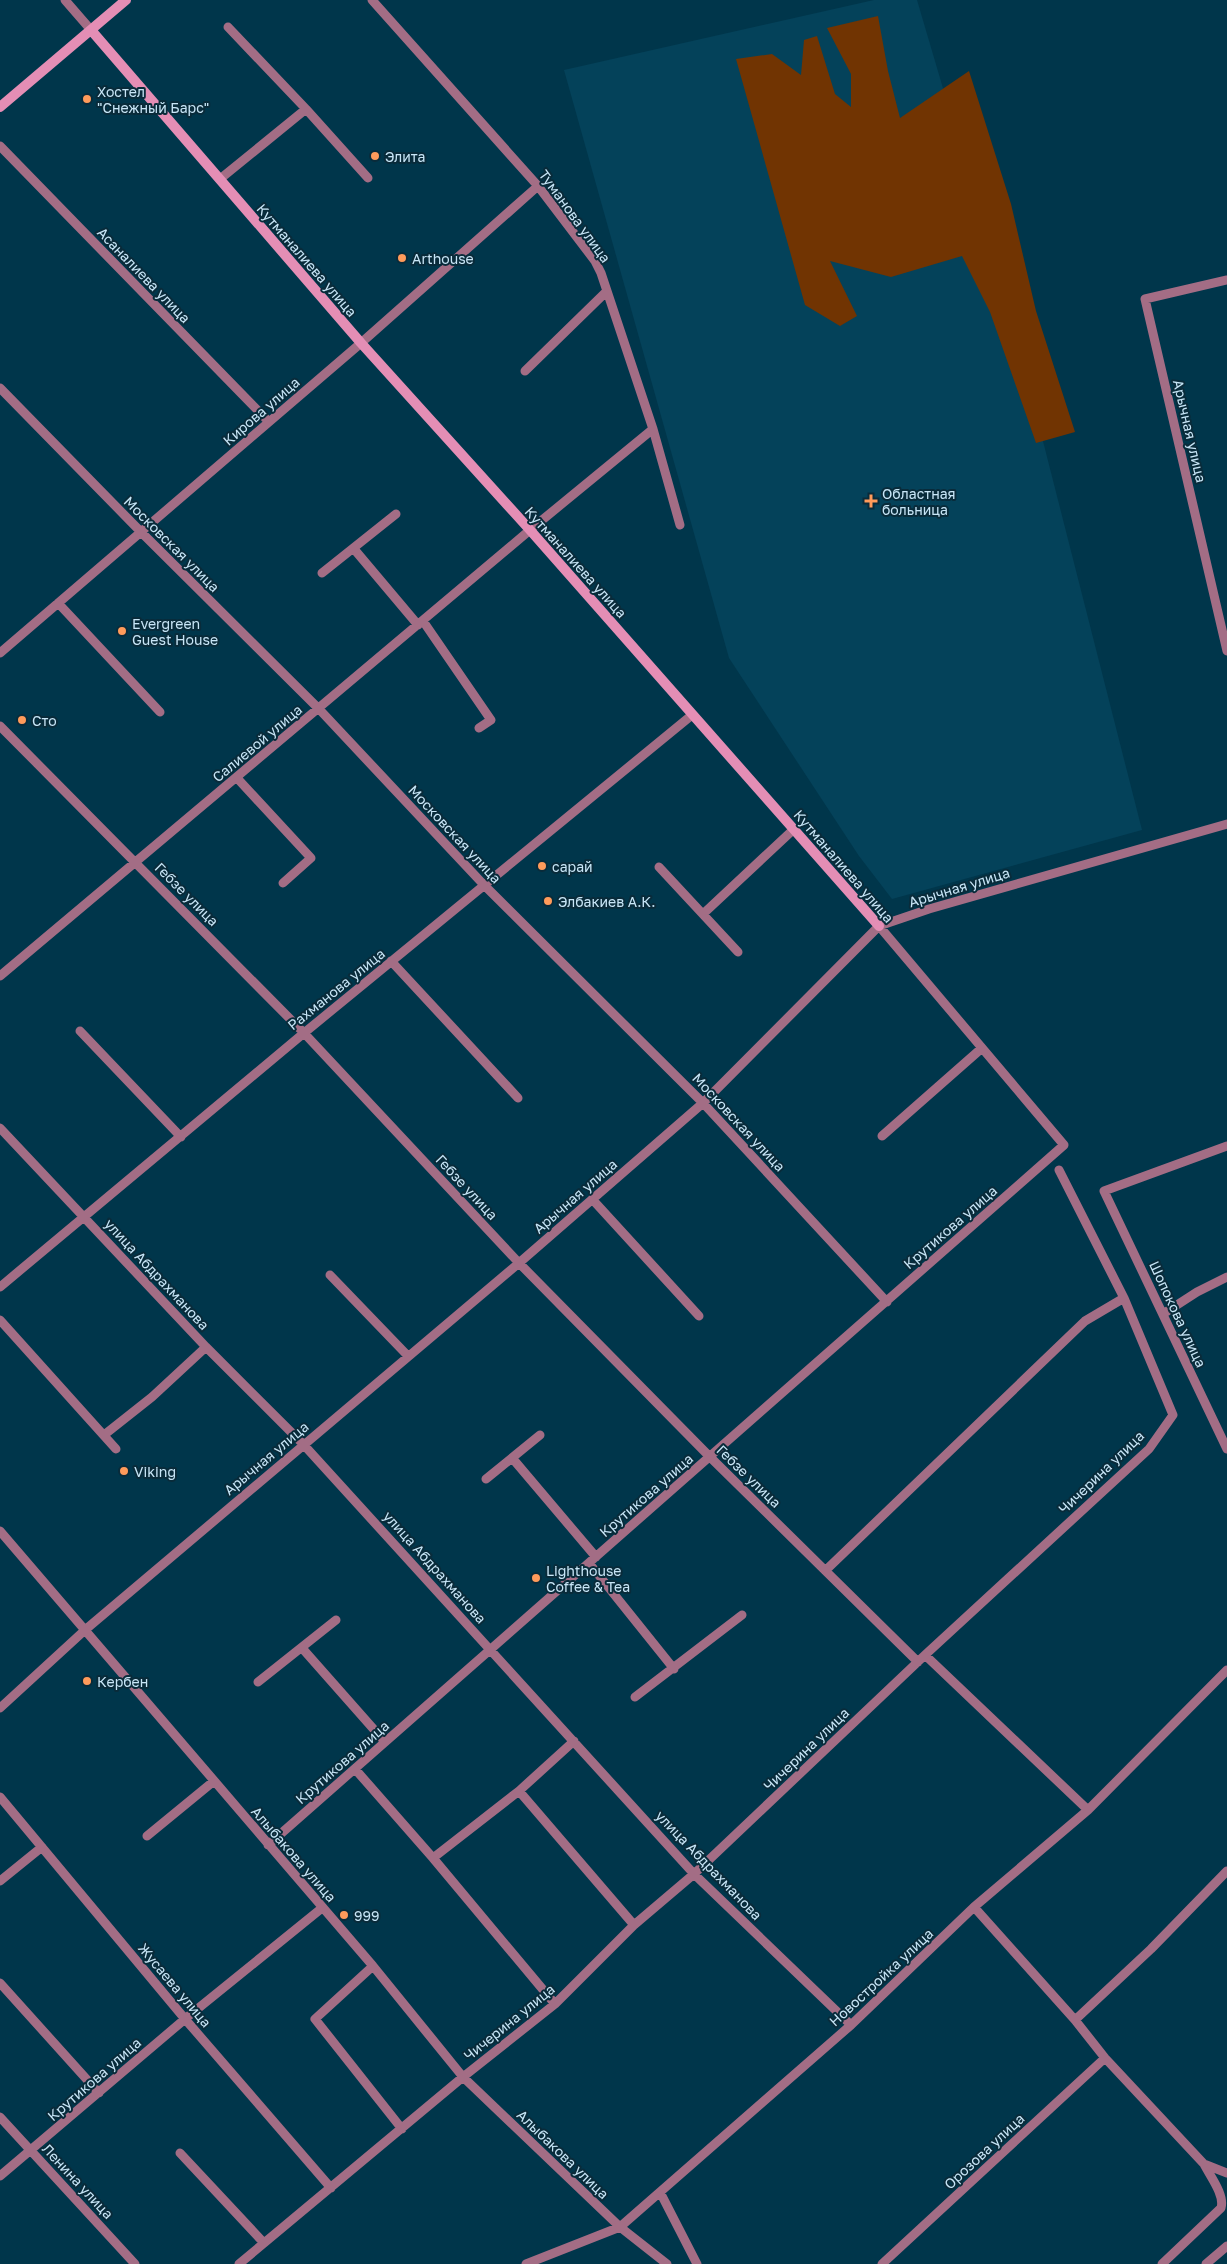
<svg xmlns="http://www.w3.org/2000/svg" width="1227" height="2264" viewBox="0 0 1227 2264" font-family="'Golos Text',sans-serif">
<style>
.built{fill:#04425a}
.green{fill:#713402}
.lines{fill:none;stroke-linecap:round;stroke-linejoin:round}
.street{stroke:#a36d85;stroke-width:9}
.secondary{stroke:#e48eb5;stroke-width:10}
.poi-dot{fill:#ff9b5b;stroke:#092b3a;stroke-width:2}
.labels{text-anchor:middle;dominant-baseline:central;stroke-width:4;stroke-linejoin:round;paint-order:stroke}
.poi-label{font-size:14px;fill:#c8e6f7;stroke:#092b3a;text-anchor:start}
.street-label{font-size:14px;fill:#c8e6f7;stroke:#092b3a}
</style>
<rect width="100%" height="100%" fill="#00364b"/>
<path class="built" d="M874,0H917L1018,343L1142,830L892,899L859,856L729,658L564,70Z"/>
<path class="green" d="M878,16L888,71L900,118L969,71L1011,204L1036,311L1075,432L1036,443L990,312L962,256L891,277L830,261L857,316L840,326L805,305L736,59L772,54L801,75L804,40L817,36L835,94L851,107V74L827,28Z"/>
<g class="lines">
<path class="street" d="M65,0L91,30
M372,0L538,186L595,261L601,273L653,429L680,525
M228,27L306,109
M0,146L269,422
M220,179L306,109L368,178
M1227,280L1145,299L1227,651
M525,371L607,291
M0,388L141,532L319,709L484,885L703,1103L887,1302
M354,549L418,625
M322,573L396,514
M58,603L160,712
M423,621L491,720L479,728
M0,653L361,343L538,186
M0,726L304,1033L519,1263L710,1457L918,1662
M237,778L311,858L283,883
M659,867L738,952
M703,914L794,829
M391,961L518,1098
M0,976L530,530L653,429
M80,1031L181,1137
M0,1128L206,1347L303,1444L694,1874L851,2025
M882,1136L982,1048
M1227,1146L1104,1191L1227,1449
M592,1199L699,1316
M330,1275L408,1356
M0,1287L304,1033L692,715
M1163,1314L1197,1292L1227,1277
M0,1320L116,1449
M104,1435L152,1397L206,1347
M513,1459L596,1557
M486,1479L540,1435
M0,1531L373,1966L463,2077L620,2227L667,2264
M589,1563L674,1669
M826,1570L1085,1321L1124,1298
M302,1648L385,1742
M925,1655L1088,1810
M258,1682L336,1620
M635,1697L742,1615
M0,1708L85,1630L519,1263L703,1103L879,926L929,909L1227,824
M355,1769L433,1858L555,2004
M519,1791L634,1925
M0,1797L185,2019L331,2188
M147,1836L214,1781
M268,1845L1064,1145L879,926
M433,1858L519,1791L574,1741
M0,1881L42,1847
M974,1907L1075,2020L1105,2058L1204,2164L1227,2173
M373,1966L315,2019L402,2129
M0,1983L99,2093
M1075,2020L1151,1949L1227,1871
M0,2117L135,2264
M180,2153L264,2243
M0,2176L185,2019L322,1908
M660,2192L697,2264
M239,2264L463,2077L555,2004L634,1925L694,1874L925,1655L1149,1449L1173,1415L1124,1298L1059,1170
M526,2264L620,2227L851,2025L974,1907L1088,1810L1227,1670
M882,2264L1105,2058
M1162,2264L1221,2208C1225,2195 1210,2176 1204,2164
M1206,2264L1227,2246"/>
<path class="secondary" d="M91,30L361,343L530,530L879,926
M0,107L126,0"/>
</g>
<g class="poi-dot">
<circle cx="87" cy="99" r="5"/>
<circle cx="375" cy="156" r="5"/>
<circle cx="402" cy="258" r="5"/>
<path d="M868.5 493.5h5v5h5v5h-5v5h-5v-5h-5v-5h5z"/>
<circle cx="122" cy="631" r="5"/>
<circle cx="22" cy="720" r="5"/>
<circle cx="542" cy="866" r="5"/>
<circle cx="548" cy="901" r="5"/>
<circle cx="124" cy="1471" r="5"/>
<circle cx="536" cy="1578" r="5"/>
<circle cx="87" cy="1681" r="5"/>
<circle cx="344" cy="1915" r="5"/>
</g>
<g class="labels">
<g class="poi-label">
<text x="97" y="91">Хостел<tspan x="97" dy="16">"Снежный Барс"</tspan></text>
<text x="385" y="156">Элита</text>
<text x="412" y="258">Arthouse</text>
<text x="882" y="493">Областная<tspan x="882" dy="16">больница</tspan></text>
<text x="132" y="623">Evergreen<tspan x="132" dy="16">Guest House</tspan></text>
<text x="32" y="720">Сто</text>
<text x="552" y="866">сарай</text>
<text x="558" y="901">Элбакиев А.К.</text>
<text x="134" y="1471">Viking</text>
<text x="546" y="1570">Lighthouse<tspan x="546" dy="16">Coffee &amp; Tea</tspan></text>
<text x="97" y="1681">Кербен</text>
<text x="354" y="1915">999</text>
</g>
<g class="street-label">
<text transform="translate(575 216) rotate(54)">Туманова улица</text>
<text transform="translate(307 260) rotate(49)">Кутманалиева улица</text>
<text transform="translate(144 275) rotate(46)">Асаналиева улица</text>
<text transform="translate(261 411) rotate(-41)">Кирова улица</text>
<text transform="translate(1190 431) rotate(77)">Арычная улица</text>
<text transform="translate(172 544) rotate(45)">Московская улица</text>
<text transform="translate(576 562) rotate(48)">Кутманалиева улица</text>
<text transform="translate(257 743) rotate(-40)">Салиевой улица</text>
<text transform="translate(455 834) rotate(47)">Московская улица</text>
<text transform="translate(844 866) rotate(49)">Кутманалиева улица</text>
<text transform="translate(959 887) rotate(-17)">Арычная улица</text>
<text transform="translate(187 894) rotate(45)">Гебзе улица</text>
<text transform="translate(336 989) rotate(-39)">Рахманова улица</text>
<text transform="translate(739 1122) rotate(47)">Московская улица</text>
<text transform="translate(467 1187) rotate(47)">Гебзе улица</text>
<text transform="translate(575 1196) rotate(-41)">Арычная улица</text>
<text transform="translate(950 1227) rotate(-41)">Крутикова улица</text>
<text transform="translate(157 1274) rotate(47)">улица Абдрахманова</text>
<text transform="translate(1178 1314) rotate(65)">Шопокова улица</text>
<text transform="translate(266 1458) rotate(-40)">Арычная улица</text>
<text transform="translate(1101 1472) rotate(-44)">Чичерина улица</text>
<text transform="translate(749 1476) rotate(44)">Гебзе улица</text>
<text transform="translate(646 1495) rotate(-41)">Крутикова улица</text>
<text transform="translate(435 1567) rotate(48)">улица Абдрахманова</text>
<text transform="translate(806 1749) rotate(-44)">Чичерина улица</text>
<text transform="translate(342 1762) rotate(-41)">Крутикова улица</text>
<text transform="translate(294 1854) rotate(49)">Алыбакова улица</text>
<text transform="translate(709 1865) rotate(46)">улица Абдрахманова</text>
<text transform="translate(881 1977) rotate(-43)">Новостройка улица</text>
<text transform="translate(175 1985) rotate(50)">Жусаева улица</text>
<text transform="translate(509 2022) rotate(-39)">Чичерина улица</text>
<text transform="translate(94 2079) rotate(-41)">Крутикова улица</text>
<text transform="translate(984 2151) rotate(-43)">Орозова улица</text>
<text transform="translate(563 2154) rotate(44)">Алыбакова улица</text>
<text transform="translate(78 2181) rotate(47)">Ленина улица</text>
</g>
</g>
</svg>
